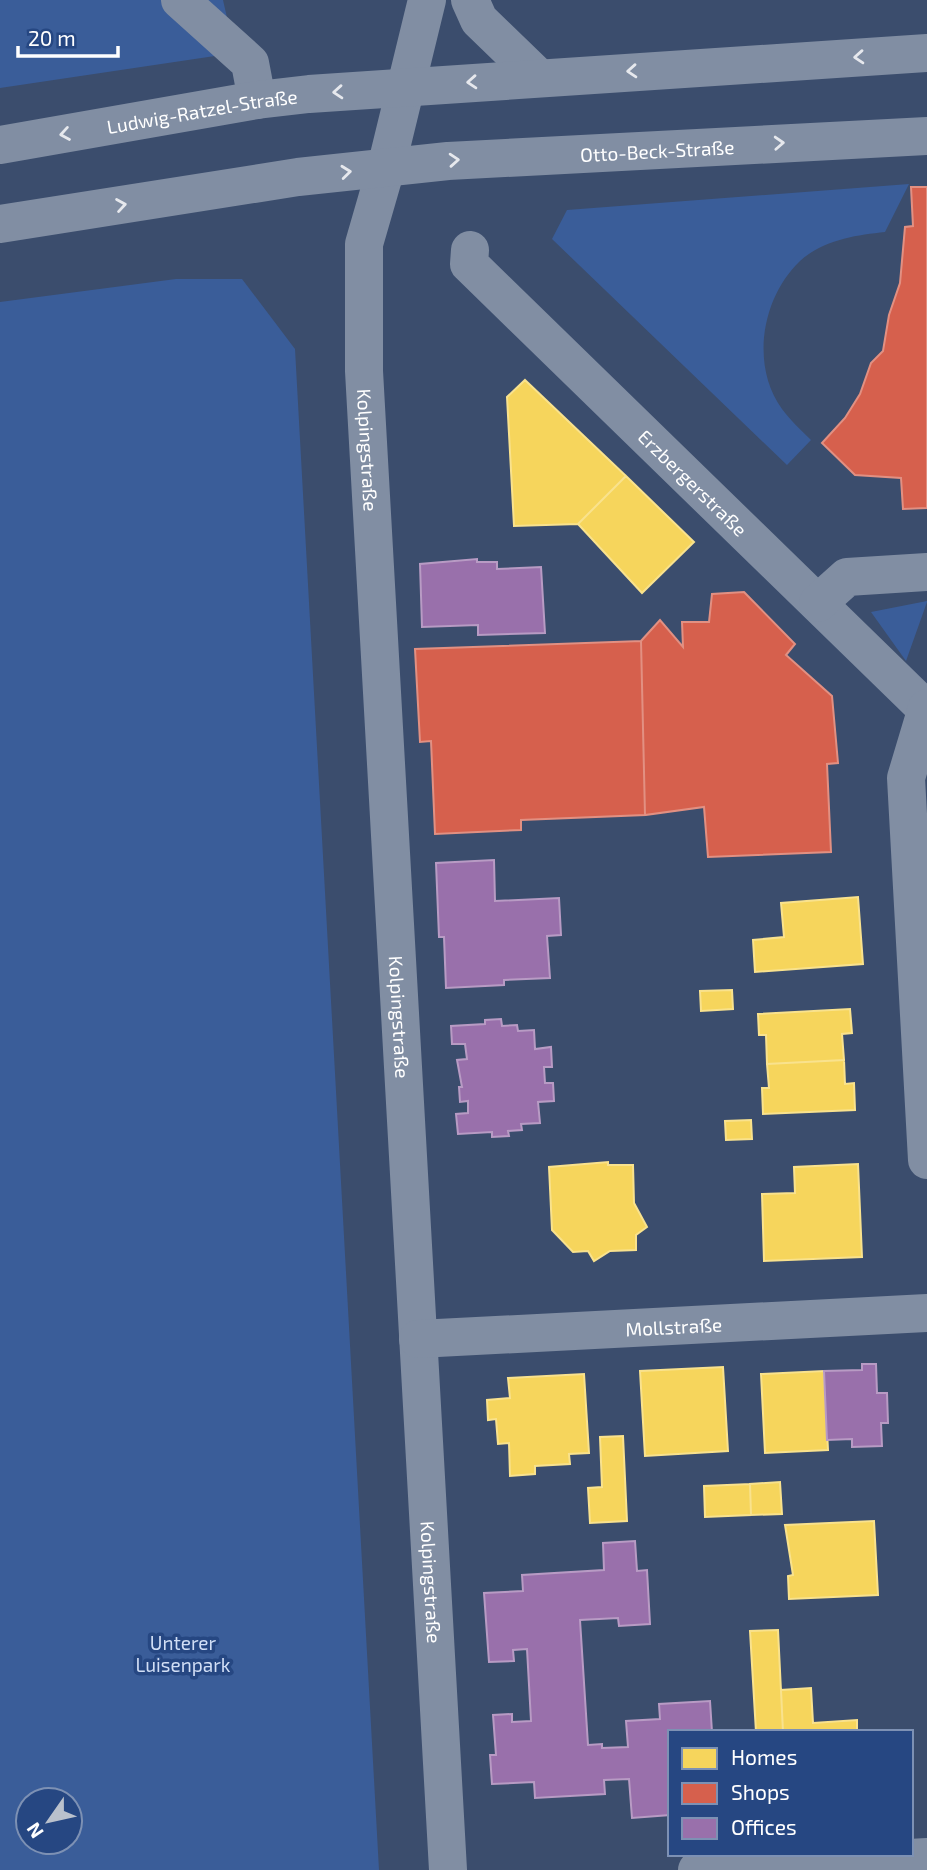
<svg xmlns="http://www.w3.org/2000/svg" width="927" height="1870" viewBox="0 0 927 1870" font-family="'Exo 2',sans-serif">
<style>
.green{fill:#3a5d99;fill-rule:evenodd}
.homes{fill:#f6d55c;stroke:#f9e28d;stroke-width:2}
.shops{fill:#d6604d;stroke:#e29082;stroke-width:2}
.offices{fill:#9970ab;stroke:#b89bc4;stroke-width:2}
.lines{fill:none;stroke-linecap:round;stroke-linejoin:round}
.minor{stroke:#818ea3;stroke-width:38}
.oneway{stroke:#e6e8ed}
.labels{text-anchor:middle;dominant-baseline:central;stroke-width:7;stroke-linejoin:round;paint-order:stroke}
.street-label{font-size:19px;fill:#fff;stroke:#264782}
.park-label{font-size:19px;fill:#d2dff6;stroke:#264782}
</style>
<rect width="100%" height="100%" fill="#3b4d6d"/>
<path class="green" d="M0,0H223L235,53L0,88Z
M909,184L885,232C856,235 823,240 800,261C762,297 750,365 782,409C790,420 801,430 811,440L787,465L552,239L567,210Z
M176,279H242L295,349L379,1870H0V302ZM28,1800H70V1842H28Z
M927,601V602L906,661L871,612Z"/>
<path class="homes" d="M525,380L626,476L578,524L514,526L507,397Z
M626,476L694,542L642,593L578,524Z
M858,897L863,964L755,972L753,940L784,937L781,903Z
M732,990L733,1009L701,1011L700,991Z
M850,1009L852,1033L842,1034L844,1060L767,1064L766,1035H759L758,1014Z
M844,1060L845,1084L854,1083L855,1110L763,1114L762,1088H769L767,1064Z
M751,1120L752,1139L726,1140L725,1121Z
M608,1162V1165H633L634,1203L647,1227L636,1235V1250L610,1251L594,1261L588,1251L573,1252L552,1230L549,1167Z
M858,1164L862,1257L764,1261L762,1194L795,1193L794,1167Z
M723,1367L728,1451L645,1456L640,1371Z
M824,1371L828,1450L765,1453L761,1374Z
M584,1374L589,1453L569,1454L570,1464L535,1466V1474L510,1476L509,1443L498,1444L496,1419L488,1420L487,1400L510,1398L508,1378Z
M623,1436L627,1521L590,1523L588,1488L602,1487L600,1437Z
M780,1482L782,1514L751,1515L750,1484Z
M750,1484L751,1515L705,1517L704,1486Z
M874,1521L878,1595L789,1599L788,1576L793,1575L785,1525Z
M778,1630L783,1732H756L750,1631Z
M811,1688L813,1723L857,1720V1732H783L781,1690Z"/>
<path class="shops" d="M911,187H927V508L903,509L901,478L855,475L822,443L845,418L860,394L871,363L883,351L889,315L900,283L905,227L913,226Z
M744,592L795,644L786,655L832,696L838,763L827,764L831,852L708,857L704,807L645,815L641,641L660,620L683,647L682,622H709L712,594Z
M641,641L645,815L521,820V830L435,834L431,741L420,742L415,649Z"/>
<path class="offices" d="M477,559V562H497V569L541,567L545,633L478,635V625L422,627L420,564Z
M494,860L495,901L559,898L561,935L547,936L550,978L504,980V985L446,988L444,937H439L436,863Z
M501,1019L502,1026L517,1025L518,1031L534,1030L535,1049L551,1047L552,1067H544L545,1083H553L554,1101L538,1102L540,1123L521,1124L522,1130L508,1131L509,1136L492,1137V1132L458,1134L456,1114L468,1113V1101L460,1102L459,1087H462L457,1060L467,1059L465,1044H452L451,1026L485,1024V1020Z
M862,1364H876L877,1393H887L888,1423H881L882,1446L852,1447V1439L827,1440L824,1371L862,1370Z
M635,1541L637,1571L647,1570L650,1624L619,1626L618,1618L580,1620L588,1745L602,1744V1748L628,1747L626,1721L660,1719L659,1704L710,1701L712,1732H670V1815L632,1818L629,1779L604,1780L605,1794L535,1798L534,1782L492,1784L490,1755H496L493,1715L512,1714V1722L531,1721L527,1649L513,1650L514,1661L489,1662L484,1593L523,1591L522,1575L604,1570L603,1543Z"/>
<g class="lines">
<g class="minor">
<path d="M180,0L250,63L257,100"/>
<path id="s1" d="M427,0L386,168L364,244V371L448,1870"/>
<path d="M470,0L479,20L539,78"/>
<path id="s2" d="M0,145L257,100L309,94L927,53"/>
<path id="s3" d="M0,224L298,177L448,161L927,136"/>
<path id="s4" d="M470,250L469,264L927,710"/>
<path d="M818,603L847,577L927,572"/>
<path d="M927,708L906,778L927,1160"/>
<path id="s5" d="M418,1339L927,1313"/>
<path d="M697,1870L927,1857"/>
</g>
</g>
<defs><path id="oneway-chevron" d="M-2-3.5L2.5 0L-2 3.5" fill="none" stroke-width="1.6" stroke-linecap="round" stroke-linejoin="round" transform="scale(1.75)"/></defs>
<g class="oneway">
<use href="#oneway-chevron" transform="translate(859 57) rotate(176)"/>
<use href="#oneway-chevron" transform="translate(632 71) rotate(176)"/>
<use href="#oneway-chevron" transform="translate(472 82) rotate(176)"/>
<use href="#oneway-chevron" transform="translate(338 92) rotate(176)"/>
<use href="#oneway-chevron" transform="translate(65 134) rotate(170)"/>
<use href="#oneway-chevron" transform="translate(779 143) rotate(-3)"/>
<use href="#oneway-chevron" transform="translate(454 160) rotate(-4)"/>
<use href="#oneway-chevron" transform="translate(346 172) rotate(-6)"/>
<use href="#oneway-chevron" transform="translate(121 205) rotate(-9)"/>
</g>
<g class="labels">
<g class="street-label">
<text stroke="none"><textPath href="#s2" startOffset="205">Ludwig-Ratzel-Straße</textPath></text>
<text stroke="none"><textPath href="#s3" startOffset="662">Otto-Beck-Straße</textPath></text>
<text stroke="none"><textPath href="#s1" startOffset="458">Kolpingstraße</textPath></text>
<text stroke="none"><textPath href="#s4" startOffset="327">Erzbergerstraße</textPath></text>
<text stroke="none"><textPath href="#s1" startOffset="1026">Kolpingstraße</textPath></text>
<text stroke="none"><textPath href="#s5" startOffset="256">Mollstraße</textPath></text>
<text stroke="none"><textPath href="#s1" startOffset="1592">Kolpingstraße</textPath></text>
</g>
<g class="park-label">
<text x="183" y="1642">Unterer<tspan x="183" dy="22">Luisenpark</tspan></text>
</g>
</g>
<rect x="668" y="1730" width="245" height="126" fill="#264782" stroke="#7d91b4" stroke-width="2"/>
<rect x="682" y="1748" width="35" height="21" fill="#f6d55c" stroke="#7d91b4" stroke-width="2"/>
<text x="731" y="1765" font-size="21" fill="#ffffff">Homes</text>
<rect x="682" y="1783" width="35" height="21" fill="#d6604d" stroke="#7d91b4" stroke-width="2"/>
<text x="731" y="1800" font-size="21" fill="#ffffff">Shops</text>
<rect x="682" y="1818" width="35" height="21" fill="#9970ab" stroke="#7d91b4" stroke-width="2"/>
<text x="731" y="1835" font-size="21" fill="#ffffff">Offices</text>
<g transform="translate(49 1821) rotate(236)"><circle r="33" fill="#264782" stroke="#7d91b4" stroke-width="2"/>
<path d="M0-5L12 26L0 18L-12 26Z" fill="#bac1cc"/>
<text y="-10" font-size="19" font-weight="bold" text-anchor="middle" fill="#ffffff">N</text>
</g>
<path d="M18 46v10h100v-10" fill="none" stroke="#ffffff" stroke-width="3.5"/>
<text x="28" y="46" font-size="21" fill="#ffffff" stroke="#264782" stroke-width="5" paint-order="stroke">20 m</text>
</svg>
